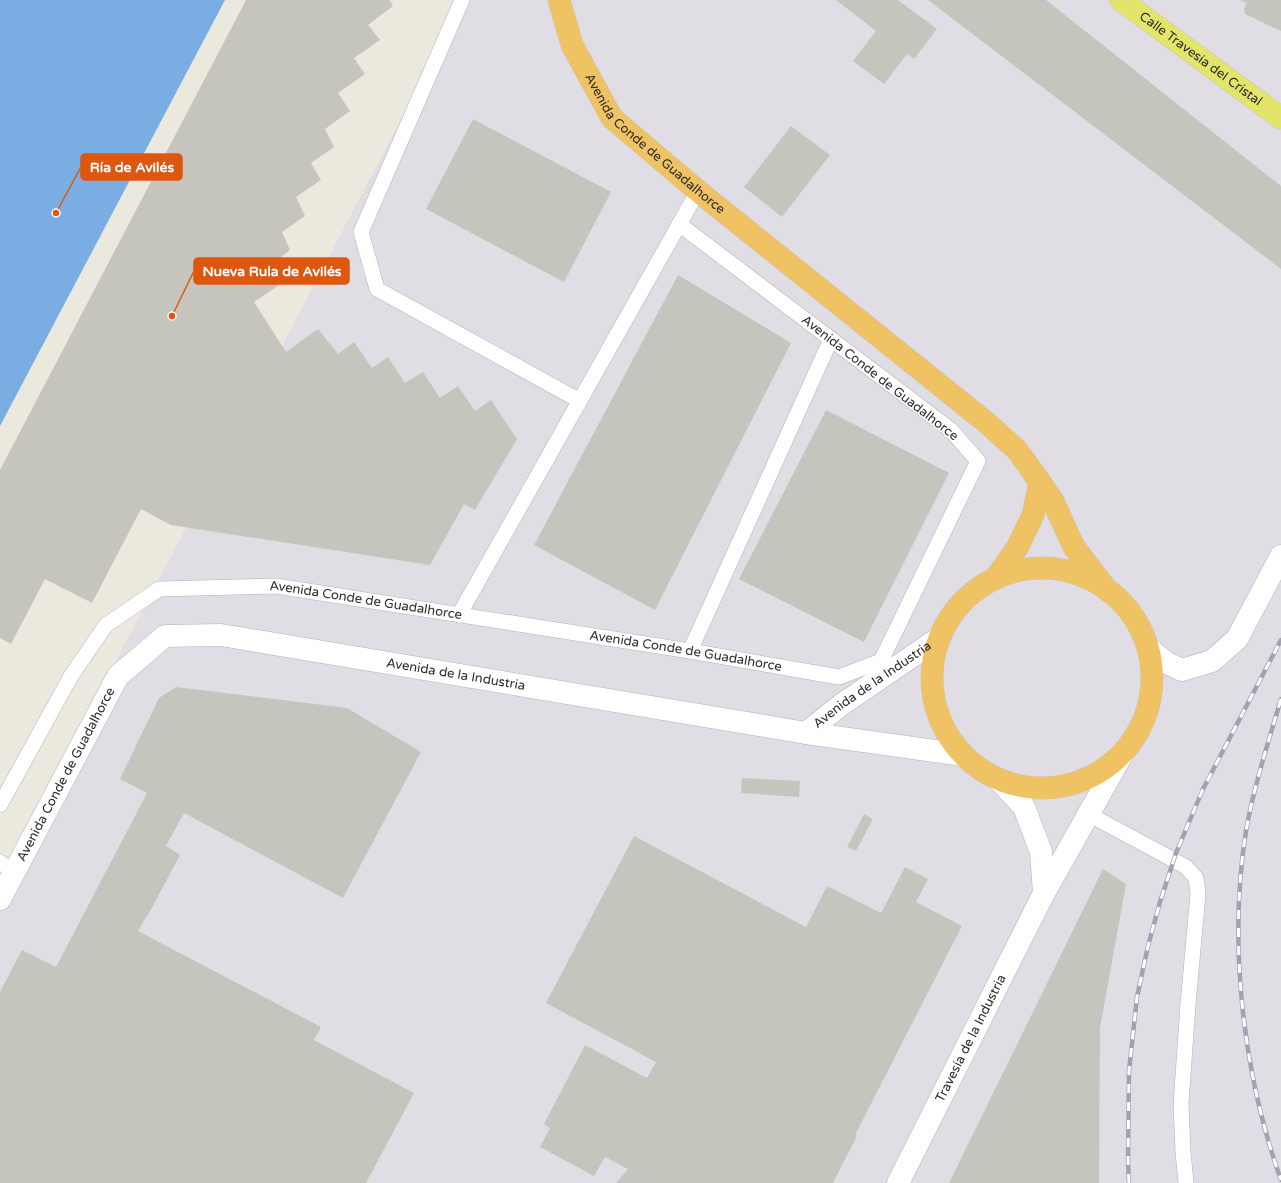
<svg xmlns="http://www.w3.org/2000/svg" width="1281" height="1183" viewBox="0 0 1281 1183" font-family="'Varela Round',sans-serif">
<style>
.industrial{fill:#e1dde4}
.water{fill:#7aaee3}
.building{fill:#c6c5bd}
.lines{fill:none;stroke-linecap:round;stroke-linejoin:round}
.lane-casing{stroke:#b1b1bc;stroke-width:16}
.street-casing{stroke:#b1b1bc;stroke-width:23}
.primary-casing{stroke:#c8c8c8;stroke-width:23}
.highway-casing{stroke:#c8c8c8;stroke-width:23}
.lane{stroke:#fff;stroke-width:15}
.street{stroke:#fff;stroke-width:22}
.primary{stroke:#e3e46a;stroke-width:22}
.highway{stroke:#efc264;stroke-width:22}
.rail-casing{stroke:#a2a1b3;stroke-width:4.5}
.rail{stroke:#fff;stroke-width:3;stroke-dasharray:9;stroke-linecap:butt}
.labels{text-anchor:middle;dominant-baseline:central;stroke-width:3;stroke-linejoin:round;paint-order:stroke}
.street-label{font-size:13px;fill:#2a2a2a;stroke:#fff}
.leader{fill:none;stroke:#de570e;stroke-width:1.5}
.callout-dot{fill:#de570e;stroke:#fff;stroke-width:1.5}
.callout{fill:#de570e;stroke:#de570e;stroke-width:1.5}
.callout-label{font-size:14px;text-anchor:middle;font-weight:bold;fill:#fff}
</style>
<rect width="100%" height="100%" fill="#ebe8dd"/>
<path class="industrial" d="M464,0H1281V1183H0V881Z"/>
<path class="water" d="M0,0H225L0,426Z"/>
<path class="building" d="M246,0H390L393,6L368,25L380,40L354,58L365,74L338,93L350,111L325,129L334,147L311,163L321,180L296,197L305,216L282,232L290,250L268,267L279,285L254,302L286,352L318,329L338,354L354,342L372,368L388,357L405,383L423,372L440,398L458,386L475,411L491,400L517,439L475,510L464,504L430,565L171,525L141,509L92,603L45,579L11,644L0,638V470Z
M836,0H898L937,29L914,59L907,54L884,84L853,61L876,31Z
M928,0H1046L1281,186V269Z
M1240,0H1281V31L1245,14L1244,9L1247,3Z
M473,119L611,192L564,282L426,209Z
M791,126L830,155L782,217L744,187Z
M678,275L791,343L655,610L534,545Z
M826,410L949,473L864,642L739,579Z
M176,687L347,708L421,752L343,898L184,813L166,846L180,855L148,915H147L138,931L321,1027L314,1040L414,1093L366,1183H0V992L22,950L56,967L147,793L120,779L159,698Z
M742,778L800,781L799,797L741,793Z
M864,814L873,819L856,851L847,847Z
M634,836L806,927L827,886L881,913L905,867L928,879L916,902L962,926L855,1135L857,1136L833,1183H616L628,1169L605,1157L594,1176L540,1147L550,1128L544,1124L585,1045L647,1078L656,1062L546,1003Z
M1103,869L1126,884L1100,1028L1099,1183H949Z"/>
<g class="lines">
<defs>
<g id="lane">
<path d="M462,0L361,232L377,289L580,401"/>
<path d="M459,615L698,191"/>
<path d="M690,651L831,339"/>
<path id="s1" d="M0,805L71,676L106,625L159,589L276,586L690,651L839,677L881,661L978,461L951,430L679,224"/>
<path d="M1088,814L1159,852L1186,867L1196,878L1198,894L1188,1004L1181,1104L1183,1152L1186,1183"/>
<path d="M0,862L14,872"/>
</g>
<g id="street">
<path d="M1149,649L1167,663L1182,670L1212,661L1237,639L1281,556"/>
<path id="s2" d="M806,733L841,705L939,638"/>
<path d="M998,779L1024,807L1041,852L1044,893"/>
<path id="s3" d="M0,899L118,676L165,636L221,635L806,733L963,755"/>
<path id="s4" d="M898,1183L1044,893L1123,753"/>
</g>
<g id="primary">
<path id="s5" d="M1121,0L1281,118"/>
</g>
<g id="highway">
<path id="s6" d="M559,0L572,45L612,118L698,191L987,423L1017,450L1040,482L1053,501L1074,547L1107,590"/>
<circle cx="1042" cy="678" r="110"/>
<path d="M995,579L1017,548L1033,515L1040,482"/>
</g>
</defs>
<use href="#lane" class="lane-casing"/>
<use href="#street" class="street-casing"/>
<use href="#primary" class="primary-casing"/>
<use href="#highway" class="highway-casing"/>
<use href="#lane" class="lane"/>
<use href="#street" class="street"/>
<use href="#primary" class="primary"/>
<use href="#highway" class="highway"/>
<defs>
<path id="rail" d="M1281,699C1268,743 1254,786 1246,831C1228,943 1243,1074 1281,1180
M1129,1183L1128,1162L1129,1071L1137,997L1148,946L1160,902L1176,853L1203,789L1281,640"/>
</defs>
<use href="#rail" class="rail-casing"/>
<use href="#rail" class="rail"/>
</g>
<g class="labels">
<g class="street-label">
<text stroke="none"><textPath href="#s5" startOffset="99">Calle Travesía del Cristal</textPath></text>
<text stroke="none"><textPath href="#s6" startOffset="178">Avenida Conde de Guadalhorce</textPath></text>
<text transform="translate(880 378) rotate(38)">Avenida Conde de Guadalhorce</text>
<text stroke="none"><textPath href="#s1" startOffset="481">Avenida Conde de Guadalhorce</textPath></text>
<text stroke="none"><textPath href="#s1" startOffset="805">Avenida Conde de Guadalhorce</textPath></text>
<text stroke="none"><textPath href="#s3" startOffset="608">Avenida de la Industria</textPath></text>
<text stroke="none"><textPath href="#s2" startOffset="82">Avenida de la Industria</textPath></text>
<text stroke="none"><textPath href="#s3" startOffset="141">Avenida Conde de Guadalhorce</textPath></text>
<text stroke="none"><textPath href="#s4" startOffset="162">Travesía de la Industria</textPath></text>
</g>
</g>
<path class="leader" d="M56 213L81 167M172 316L194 271"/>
<g class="callout-dot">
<circle cx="56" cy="213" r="4"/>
<circle cx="172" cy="316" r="4"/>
</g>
<g class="callout">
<rect x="81" y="154" width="101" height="26" rx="4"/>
<rect x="194" y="258" width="155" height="26" rx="4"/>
</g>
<g class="callout-label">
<text x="132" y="172">Ría de Avilés</text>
<text x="272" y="276">Nueva Rula de Avilés</text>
</g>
</svg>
